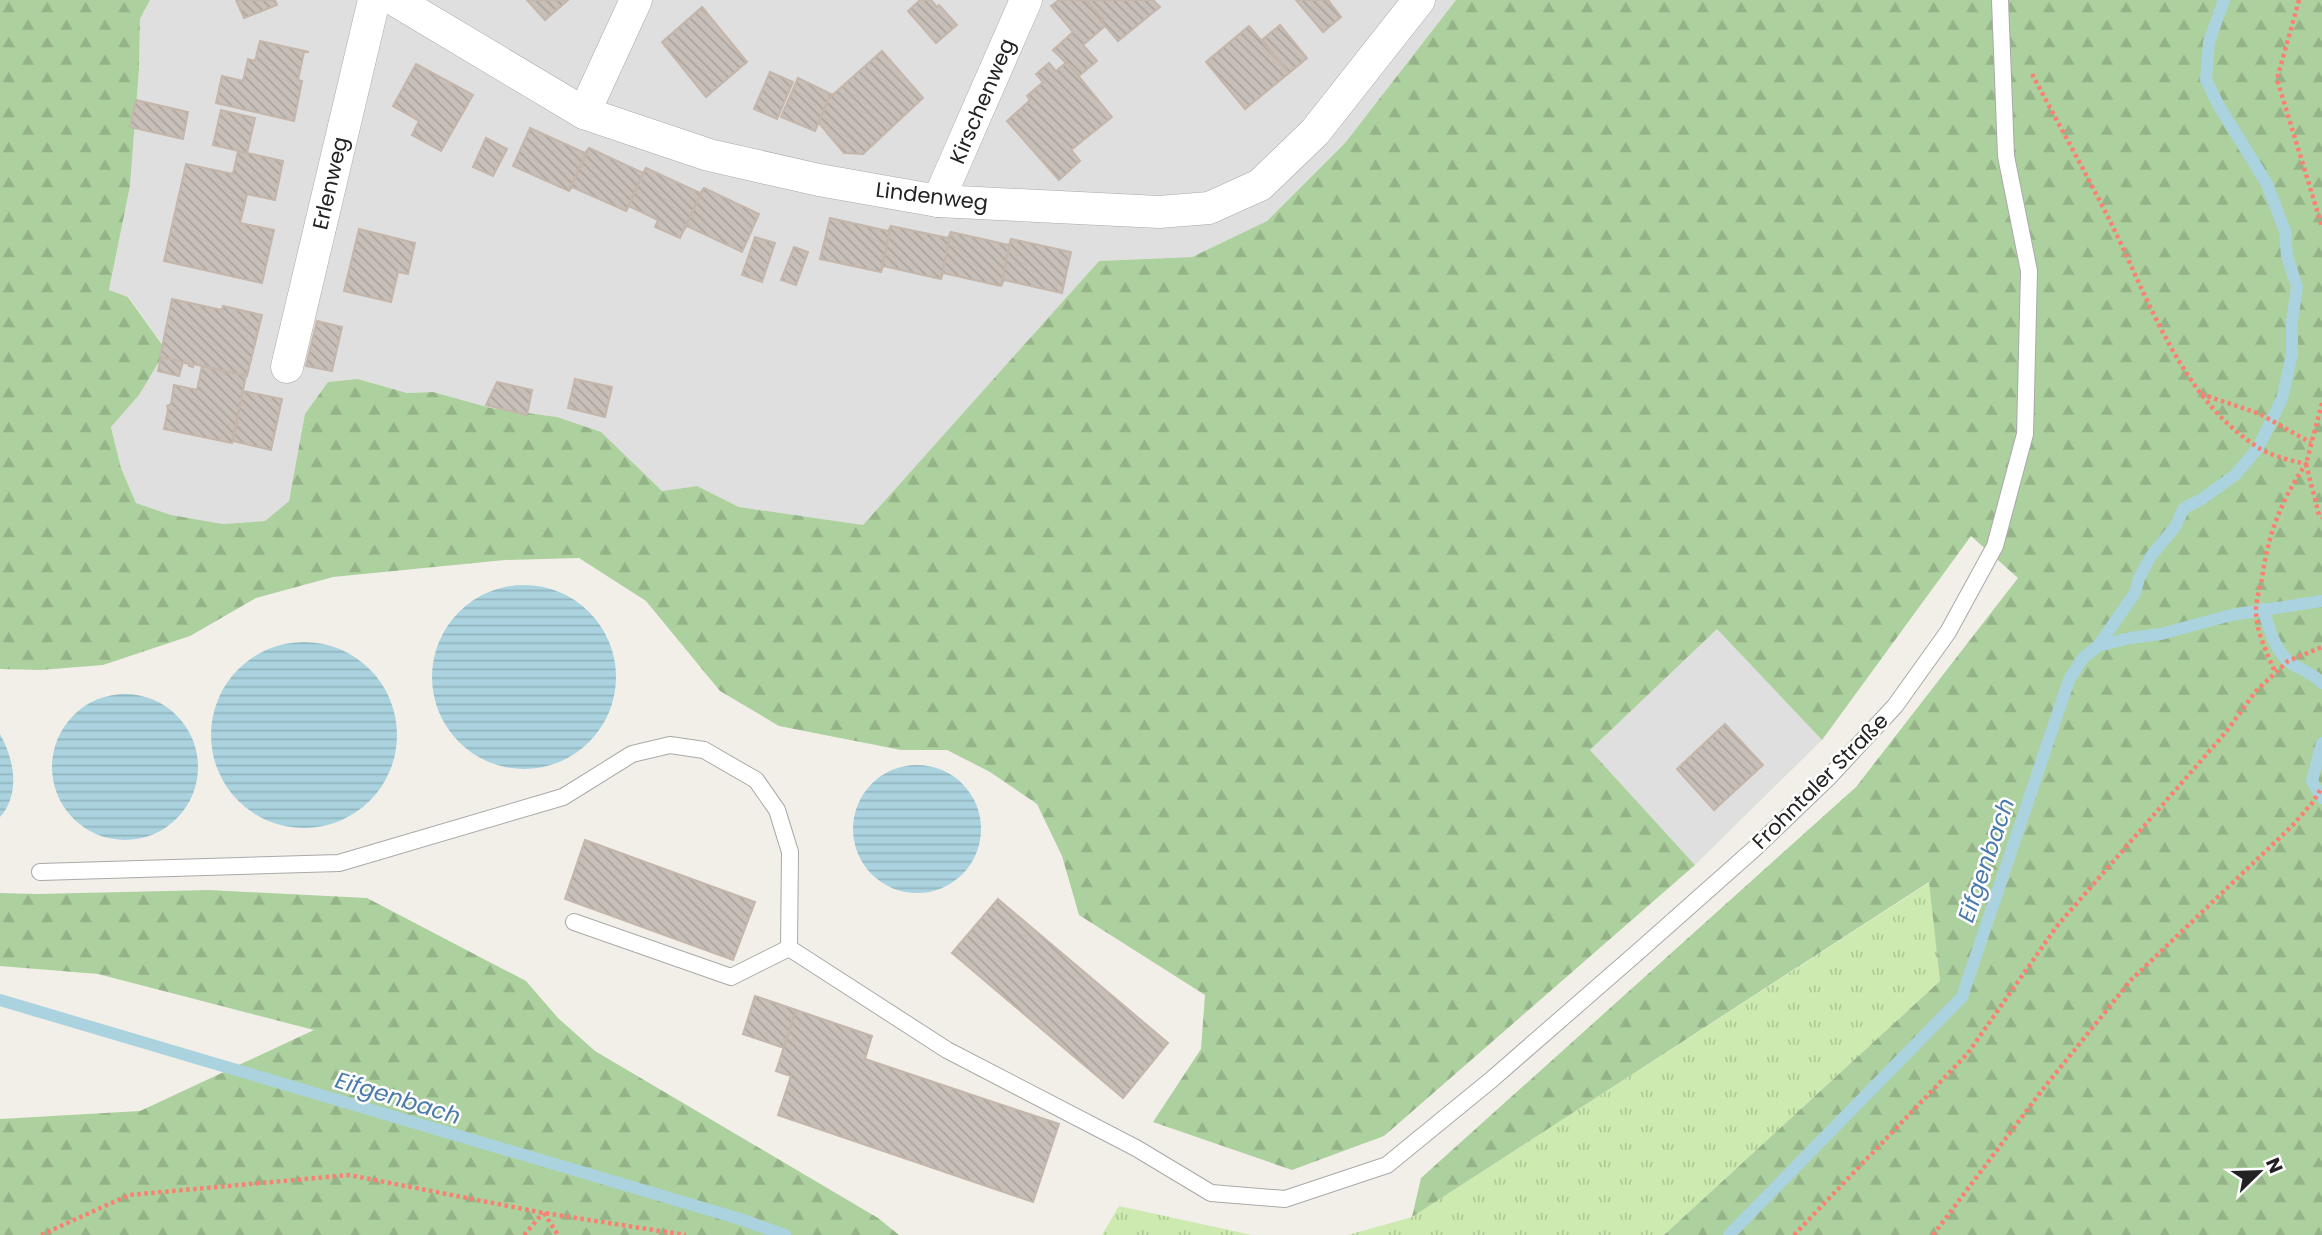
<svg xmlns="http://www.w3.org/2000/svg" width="2322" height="1235" font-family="Poppins,sans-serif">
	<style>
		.residential { fill: #e0dfdf }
		.grass { fill: url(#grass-tufts) }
		.forest { fill: url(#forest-firs) }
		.water { fill: url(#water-rules) }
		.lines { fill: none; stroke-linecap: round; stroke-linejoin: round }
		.stream { stroke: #aad3df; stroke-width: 12 }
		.building { fill: url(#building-back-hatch); stroke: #c4b6ab; stroke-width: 2 }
		.service-casing { stroke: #a9a9a9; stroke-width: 18 }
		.minor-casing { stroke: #a9a9a9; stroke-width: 33 }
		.path { stroke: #fa8072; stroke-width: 4.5; stroke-dasharray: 3.5 3.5; stroke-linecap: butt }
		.service { stroke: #fff; stroke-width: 16 }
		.minor { stroke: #fff; stroke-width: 32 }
		.labels { text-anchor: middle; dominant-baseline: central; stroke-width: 5; stroke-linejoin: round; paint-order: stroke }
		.street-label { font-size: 21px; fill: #222; stroke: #fff }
		.water-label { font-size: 23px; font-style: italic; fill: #4a7aab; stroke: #fff }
	</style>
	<defs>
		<pattern id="grass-tufts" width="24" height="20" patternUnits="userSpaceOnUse" patternTransform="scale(1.75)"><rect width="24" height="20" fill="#cdebb0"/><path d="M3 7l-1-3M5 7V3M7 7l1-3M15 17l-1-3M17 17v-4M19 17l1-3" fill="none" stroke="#b0c997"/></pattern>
		<pattern id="forest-firs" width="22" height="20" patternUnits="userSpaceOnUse" patternTransform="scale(1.75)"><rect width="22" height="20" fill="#add19e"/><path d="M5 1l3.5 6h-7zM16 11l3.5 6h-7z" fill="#95b388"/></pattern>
		<pattern id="water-rules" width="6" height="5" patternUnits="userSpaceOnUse" patternTransform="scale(1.75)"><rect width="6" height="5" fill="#aad3df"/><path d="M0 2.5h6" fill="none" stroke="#92b5bf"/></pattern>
		<pattern id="building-back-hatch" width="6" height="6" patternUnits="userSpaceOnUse" patternTransform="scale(1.75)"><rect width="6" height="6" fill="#c7bfb8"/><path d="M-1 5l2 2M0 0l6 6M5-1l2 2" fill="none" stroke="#aba49e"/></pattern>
	</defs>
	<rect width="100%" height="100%" fill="#f2efe9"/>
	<g class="residential">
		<path d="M 150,0 L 1456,0 L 1345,143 L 1267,221 L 1192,257 L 1099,261 L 863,525 L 739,507 L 697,486 L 662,491 L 640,471 L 557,417 L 491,408 L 433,392 L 407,393 L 358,379 L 297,464 L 289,501 L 265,521 L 223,524 L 171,515 L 136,503 L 121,468 L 111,426 L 139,395 L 166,349 L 129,297 L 109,291 L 130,186 L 139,69 L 140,19 Z"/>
		<path d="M 1717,628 L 1822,740 L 1695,865 L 1590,750 Z"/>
	</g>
	<g class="grass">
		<path d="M 1930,882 L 1940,981 L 1664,1235 L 1348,1235 L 1412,1217 Z"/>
		<path d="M 1119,1206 L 1252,1235 L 1102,1235 Z"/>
	</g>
	<g class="forest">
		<path d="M 0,0 L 150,0 L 140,19 L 139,69 L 130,186 L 109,290 L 128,297 L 166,350 L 139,395 L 111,427 L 121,468 L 136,503 L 171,515 L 223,524 L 265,521 L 289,501 L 305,414 L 328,382 L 358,379 L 407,393 L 433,392 L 491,408 L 557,417 L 601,432 L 662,491 L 697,486 L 739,507 L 863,525 L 1099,261 L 1192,257 L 1267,221 L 1345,143 L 1456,0 L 2322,0 L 2322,1235 L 1664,1235 L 1940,981 L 1929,882 L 1412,1217 L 1421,1178 L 1856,787 L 2018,578 L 1971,536 L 1822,740 L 1717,629 L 1590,750 L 1695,865 L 1384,1136 L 1292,1170 L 1153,1122 L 1201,1049 L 1205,995 L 1079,915 L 1062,856 L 1037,804 L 990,772 L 947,750 L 901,750 L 779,726 L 720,691 L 646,601 L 579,558 L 505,560 L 333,577 L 256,598 L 190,636 L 103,665 L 40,670 L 0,669 Z"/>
		<path d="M 209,890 L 367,898 L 526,981 L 558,1018 L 595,1051 L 878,1218 L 899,1235 L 0,1235 L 0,1119 L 140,1111 L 314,1030 L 98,974 L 0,966 L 0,893 L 38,894 Z"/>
	</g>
	<g class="water">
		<circle cx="524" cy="677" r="92"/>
		<circle cx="304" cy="735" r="93"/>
		<circle cx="125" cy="767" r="73"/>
		<path d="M 0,734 C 14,759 21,793 0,817 Z"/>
		<circle cx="917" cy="829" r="64"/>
	</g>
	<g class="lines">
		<g class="stream">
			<path d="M 2263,609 C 2269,627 2274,648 2288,661 C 2299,670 2311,671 2322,683"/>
			<path d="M 2098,646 L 2135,593 L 2139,578 L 2151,556 L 2175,527 L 2184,508 L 2202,499 L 2235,475 L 2258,448 L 2282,399 L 2292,354 L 2292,321 L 2297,287 L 2287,256 L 2285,231 L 2267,184 L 2219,106 L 2206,80 L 2209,42 L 2224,0"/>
			<path d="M 2322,743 L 2312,781 L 2322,798"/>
			<path d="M 0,1000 L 740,1219 L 785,1235"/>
			<path d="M 1729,1235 L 1962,997 L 2069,680 L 2083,658 L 2098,646 L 2130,638 L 2161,634 L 2231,615 L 2322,601"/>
		</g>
	</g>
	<g class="building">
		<path d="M 236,0 L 275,0 L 277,5 L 244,18 Z"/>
		<path d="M 527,0 L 568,0 L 545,20 Z"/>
		<path d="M 920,0 L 931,0 L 937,7 L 939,5 L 957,25 L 936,43 L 908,11 Z"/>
		<path d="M 1059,0 L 1086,0 L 1103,19 L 1101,21 L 1105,26 L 1083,45 L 1097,61 L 1079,76 L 1053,50 L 1073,32 L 1051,6 Z"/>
		<path d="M 1086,0 L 1153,0 L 1160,7 L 1118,41 L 1101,21 L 1103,19 Z"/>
		<path d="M 1296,0 L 1328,0 L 1341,17 L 1323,32 Z"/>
		<path d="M 702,7 L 747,62 L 706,97 L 662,42 Z"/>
		<path d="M 1280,25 L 1307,58 L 1289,73 L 1262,40 Z"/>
		<path d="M 1249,26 L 1289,73 L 1245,109 L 1206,62 Z"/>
		<path d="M 260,41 L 309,52 L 304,52 L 298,80 L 302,81 L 294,121 L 216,103 L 222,76 L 243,81 L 248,59 L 255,61 Z"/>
		<path d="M 882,51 L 923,98 L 863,154 L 844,153 L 818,122 L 829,98 Z"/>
		<path d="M 1067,62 L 1112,117 L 1071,150 L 1080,161 L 1059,180 L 1007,121 L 1030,100 L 1027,96 L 1043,82 L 1036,74 L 1049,63 L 1056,71 Z"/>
		<path d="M 416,64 L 473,95 L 441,151 L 412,135 L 419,121 L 393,106 Z"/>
		<path d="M 770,72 L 793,82 L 777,119 L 754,109 Z"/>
		<path d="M 798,78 L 833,95 L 829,98 L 815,131 L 781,117 Z"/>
		<path d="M 136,100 L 188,112 L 183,139 L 130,127 Z"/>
		<path d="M 221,110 L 255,118 L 247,153 L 213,145 Z"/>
		<path d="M 530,128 L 585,153 L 589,148 L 569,191 L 513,166 Z"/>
		<path d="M 486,138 L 507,149 L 493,176 L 473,167 Z"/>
		<path d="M 589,148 L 643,173 L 646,168 L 626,211 L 572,187 L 569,191 Z"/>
		<path d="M 238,151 L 283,161 L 275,200 L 247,194 L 240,223 L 274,230 L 262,283 L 164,261 L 186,164 L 233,174 Z"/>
		<path d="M 646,168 L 700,193 L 704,188 L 680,238 L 655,227 L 658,220 L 629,206 L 626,211 Z"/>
		<path d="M 704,188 L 759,214 L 742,252 L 687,226 L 683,231 Z"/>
		<path d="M 830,218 L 888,231 L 891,226 L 881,272 L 820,259 Z"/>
		<path d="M 891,226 L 948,238 L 951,232 L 941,279 L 883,266 L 881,272 Z"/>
		<path d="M 359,229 L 415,243 L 408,274 L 398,272 L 391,302 L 344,291 Z"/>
		<path d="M 951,232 L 1009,245 L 1011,239 L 1001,286 L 943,273 L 941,279 Z"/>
		<path d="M 755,237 L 775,243 L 762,282 L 742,275 Z"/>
		<path d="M 1011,239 L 1071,252 L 1062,293 L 1004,280 L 1001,286 Z"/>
		<path d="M 794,247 L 808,252 L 796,285 L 781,280 Z"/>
		<path d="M 172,299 L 222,310 L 223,306 L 262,315 L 247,376 L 193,364 L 193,367 L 189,366 L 189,364 L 160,357 Z"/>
		<path d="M 317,321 L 342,327 L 332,371 L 306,366 Z"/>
		<path d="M 161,357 L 183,362 L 179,376 L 158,371 Z"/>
		<path d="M 202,366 L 246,376 L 232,443 L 164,429 L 168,410 L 167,406 L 171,404 L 174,385 L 197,390 Z"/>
		<path d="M 575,379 L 612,387 L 605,417 L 568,408 Z"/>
		<path d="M 497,382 L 532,390 L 527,415 L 486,405 Z"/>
		<path d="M 243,391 L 282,399 L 271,450 L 233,441 Z"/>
		<path d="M 1725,724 L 1763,765 L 1714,810 L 1677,769 Z"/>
		<path d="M 585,840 L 755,902 L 733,960 L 565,899 Z"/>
		<path d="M 998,899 L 1168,1043 L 1123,1098 L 952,953 Z"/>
		<path d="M 755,996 L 796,1010 L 784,1048 L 743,1034 Z"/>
		<path d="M 796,1010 L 872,1036 L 865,1059 L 1059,1124 L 1033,1202 L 778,1115 L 791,1076 L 776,1071 Z"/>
	</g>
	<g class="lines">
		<g class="service-casing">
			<g id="service">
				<path d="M 40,872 L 339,863 L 563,797 L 632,754 L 670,745 L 704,750 L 756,780 L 777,810 L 790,852 L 789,948 L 947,1050 L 1136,1148 L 1211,1193 L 1285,1199 L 1387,1165 L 1491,1080 L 1639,951 L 1754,849 L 1828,778 L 1895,706 L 1948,632 L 1995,546 L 2025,434 L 2029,271 L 2006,156 L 2000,0"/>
				<path d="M 574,922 L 731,977 L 789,948"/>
			</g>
		</g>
		<g class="minor-casing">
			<g id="minor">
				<path d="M 395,0 L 584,113 L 709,155 L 819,180 L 938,201 L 1159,212 L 1209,208 L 1260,185 L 1315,132 L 1419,0"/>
				<path d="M 584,113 L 636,0"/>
				<path d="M 938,201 L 1026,0"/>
				<path d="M 287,367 L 374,0"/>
			</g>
		</g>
		<g class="path">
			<path d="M 2299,0 L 2277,79 L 2322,227"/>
			<path d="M 2032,74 C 2057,121 2083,168 2107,215 C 2147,294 2179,396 2256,446 C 2270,456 2289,460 2306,464 C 2281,500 2268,535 2262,578 C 2260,589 2256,600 2256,610 C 2256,632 2267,653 2275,672"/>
			<path d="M 2201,394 L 2260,414 L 2311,443"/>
			<path d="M 2322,403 L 2306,464 L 2319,515 L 2322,518"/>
			<path d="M 544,1213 L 558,1235"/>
			<path d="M 41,1235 L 129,1195 L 349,1175 L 544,1213 L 686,1235"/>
			<path d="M 524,1235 L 543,1213"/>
			<path d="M 1794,1235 L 1968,1053 L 2057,926 L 2226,732 L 2256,691 L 2288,661 L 2322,647"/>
			<path d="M 1933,1235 L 2043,1089 L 2131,980 L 2292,826 L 2313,802 L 2322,787"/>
		</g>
		<use href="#service" class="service"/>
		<use href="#minor" class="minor"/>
	</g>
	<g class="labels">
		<g class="street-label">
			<text transform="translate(982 101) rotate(-67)">Kirschenweg</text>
			<text transform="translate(330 183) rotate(-77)">Erlenweg</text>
			<text transform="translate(932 196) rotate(7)">Lindenweg</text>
			<text transform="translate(1820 781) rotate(-45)">Frohntaler Straße</text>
		</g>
		<g class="water-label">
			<text transform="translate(1986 860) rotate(-71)">Eifgenbach</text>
			<text transform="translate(398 1098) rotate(17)">Eifgenbach</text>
		</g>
	</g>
	<g transform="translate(2259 1172) rotate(67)" stroke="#ffffff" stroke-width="5" paint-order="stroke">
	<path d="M0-5L12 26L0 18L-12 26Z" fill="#222222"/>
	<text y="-10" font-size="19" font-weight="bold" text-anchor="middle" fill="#222222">N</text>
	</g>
</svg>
